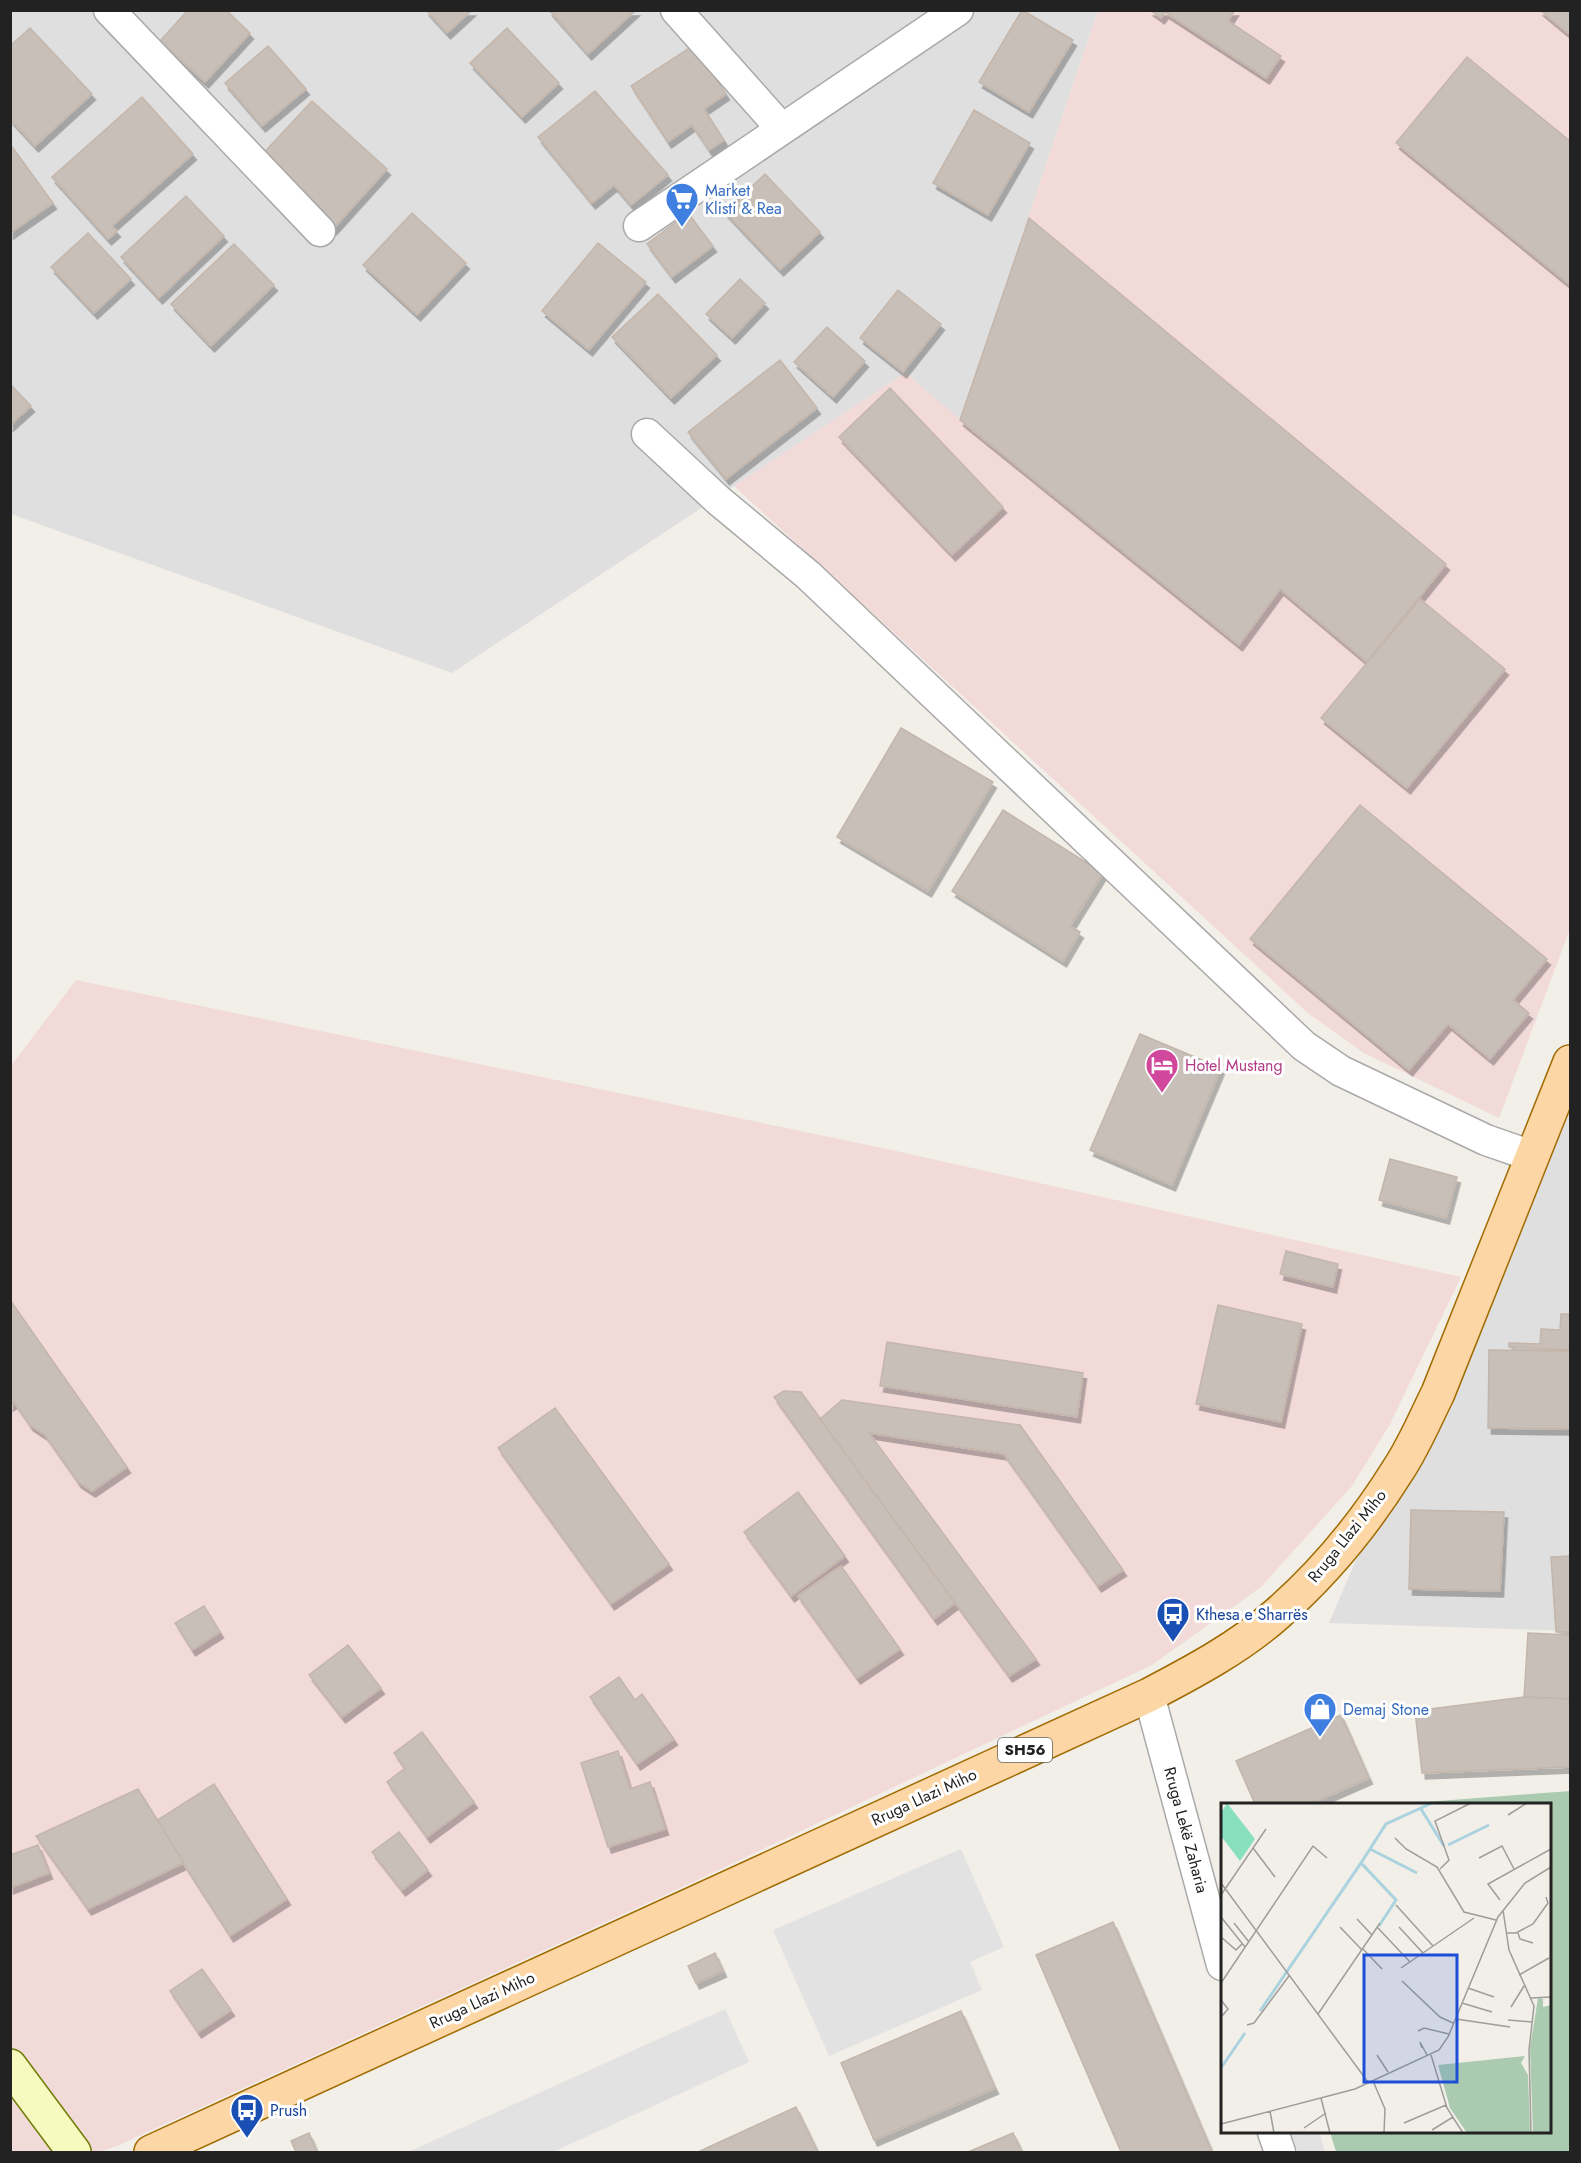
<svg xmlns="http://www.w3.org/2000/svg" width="1581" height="2163" font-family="Jost,sans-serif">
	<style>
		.residential { fill: #e0dfdf }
		.commercial { fill: #f2dad9 }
		.cemetery { fill: #aacbaf }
		.parking { fill: #e2e2e2 }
		.building { fill: #c7bfb8; stroke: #c4b6ab; stroke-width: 1.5; filter: url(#shadow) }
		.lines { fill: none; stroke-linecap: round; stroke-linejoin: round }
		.street-casing { stroke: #a9a9a9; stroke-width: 33 }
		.secondary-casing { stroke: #707d05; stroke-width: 36 }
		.primary-casing { stroke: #a06b00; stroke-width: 36 }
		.street { stroke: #fff; stroke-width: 30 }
		.secondary { stroke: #f7fabf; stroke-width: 33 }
		.primary { stroke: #fcd6a4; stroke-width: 33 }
		.labels { text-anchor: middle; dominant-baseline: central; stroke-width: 6; stroke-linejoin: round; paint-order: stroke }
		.shield { fill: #fff; stroke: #646464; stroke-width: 1.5 }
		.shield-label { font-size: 15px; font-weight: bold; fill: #222 }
		.shop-label { font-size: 16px; fill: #366cbe; stroke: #fff; text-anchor: start }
		.hotel-label { font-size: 16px; fill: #b23c85; stroke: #fff; text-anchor: start }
		.street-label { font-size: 16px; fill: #222; stroke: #fff }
		.transit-label { font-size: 16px; fill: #164399; stroke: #fff; text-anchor: start }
		.inset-river { fill: none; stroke: #aad3df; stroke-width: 3 }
		.inset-road { fill: none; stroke: #9f9d99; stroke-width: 1.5 }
		.view { fill: #1d4ed8; fill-opacity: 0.15; stroke: #1d4ed8; stroke-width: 3 }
		.inset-edge { fill: none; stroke: #222; stroke-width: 3 }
	</style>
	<defs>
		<filter id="shadow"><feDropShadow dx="3.5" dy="6" stdDeviation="0" flood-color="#0004"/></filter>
	</defs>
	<rect width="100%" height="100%" fill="#f2efe9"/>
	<g class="residential">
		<path d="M 10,11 L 1098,11 L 960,420 L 905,373 L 452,673 L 11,514 Z"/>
		<path d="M 1570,1061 L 1570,1631 L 1329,1623 Z"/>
	</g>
	<g class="commercial">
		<path d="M 1098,11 L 1570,11 L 1570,929 L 1499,1118 L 1364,1053 L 1309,1014 L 734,486 L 905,373 L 960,419 Z"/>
		<path d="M 76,980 L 887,1149 L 1461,1277 L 1390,1424 L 1352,1486 L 1261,1587 L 1152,1665 L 691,1883 L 117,2146 L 99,2152 L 11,2152 L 10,1067 Z"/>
	</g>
	<path class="cemetery" d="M 1570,1791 L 1570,2152 L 1336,2152 L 1330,2132 L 1550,2132 L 1550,1804 L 1400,1804 Z"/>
	<g class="parking">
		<path d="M 961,1849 L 1004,1947 L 970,1962 L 982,1990 L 829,2056 L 773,1930 Z"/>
		<path d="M 725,2009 L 749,2062 L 553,2152 L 408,2152 Z"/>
		<path d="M 1291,2132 L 1319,2132 L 1325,2152 L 1298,2152 Z"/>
	</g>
	<g class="building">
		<path d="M 188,10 L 226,10 L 250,33 L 205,82 L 160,41 Z"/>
		<path d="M 426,10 L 472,10 L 447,33 Z"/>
		<path d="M 549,10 L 636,10 L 588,54 Z"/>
		<path d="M 1022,10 L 1073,40 L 1029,112 L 979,82 Z"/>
		<path d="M 1150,10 L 1235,10 L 1228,21 L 1281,56 L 1266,78 L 1165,12 L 1161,18 Z"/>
		<path d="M 1540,10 L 1570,10 L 1570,35 Z"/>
		<path d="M 30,28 L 92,94 L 35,146 L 10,119 L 10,46 Z"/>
		<path d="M 507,28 L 559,83 L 522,117 L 470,63 Z"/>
		<path d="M 694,45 L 726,94 L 704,109 L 724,140 L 709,150 L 692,125 L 668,142 L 631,86 Z"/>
		<path d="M 268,46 L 306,89 L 262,126 L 225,83 Z"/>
		<path d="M 1467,57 L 1570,141 L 1570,285 L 1396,143 Z"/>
		<path d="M 595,91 L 668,175 L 631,205 L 614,185 L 592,203 L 538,137 Z"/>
		<path d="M 142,97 L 193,154 L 112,226 L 117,231 L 108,239 L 52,177 Z"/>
		<path d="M 312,101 L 387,169 L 333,229 L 257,160 Z"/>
		<path d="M 974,110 L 1030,143 L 988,215 L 933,183 Z"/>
		<path d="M 10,144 L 53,203 L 10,233 Z"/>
		<path d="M 765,174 L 820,232 L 780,270 L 725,212 Z"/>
		<path d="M 186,196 L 224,236 L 159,298 L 121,257 Z"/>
		<path d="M 412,213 L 466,263 L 417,315 L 363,265 Z"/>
		<path d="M 688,213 L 713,246 L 672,277 L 647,244 Z"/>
		<path d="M 1029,218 L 1446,564 L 1367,662 L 1280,589 L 1239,645 L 960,420 Z"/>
		<path d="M 88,233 L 131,279 L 94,313 L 51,267 Z"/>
		<path d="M 598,243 L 646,282 L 589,350 L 542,311 Z"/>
		<path d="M 234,244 L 274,285 L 211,346 L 171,304 Z"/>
		<path d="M 740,279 L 765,303 L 732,338 L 706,314 Z"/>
		<path d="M 898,290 L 941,324 L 903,372 L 860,338 Z"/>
		<path d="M 658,294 L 717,355 L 671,398 L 612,337 Z"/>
		<path d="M 827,327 L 865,361 L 833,397 L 794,362 Z"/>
		<path d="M 780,360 L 817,408 L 726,479 L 688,432 Z"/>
		<path d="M 10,384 L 31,406 L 10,425 Z"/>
		<path d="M 890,388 L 1003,507 L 952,555 L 839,437 Z"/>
		<path d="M 1420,599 L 1505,669 L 1407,788 L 1321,718 Z"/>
		<path d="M 901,728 L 993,782 L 928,891 L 837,837 Z"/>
		<path d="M 1360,805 L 1547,959 L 1513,1000 L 1529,1013 L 1490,1059 L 1448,1024 L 1409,1070 L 1250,939 Z"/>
		<path d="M 1003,810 L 1103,873 L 1070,926 L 1080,932 L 1063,961 L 952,891 Z"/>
		<path d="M 1140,1034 L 1221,1068 L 1172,1185 L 1090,1150 Z"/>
		<path d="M 1390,1159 L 1457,1177 L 1446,1218 L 1379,1200 Z"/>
		<path d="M 1286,1251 L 1338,1264 L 1333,1287 L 1280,1274 Z"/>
		<path d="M 10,1300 L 127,1467 L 92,1491 L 78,1482 L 45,1435 L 30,1425 L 14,1402 L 10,1405 Z"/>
		<path d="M 1218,1305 L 1302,1324 L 1281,1422 L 1196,1404 Z"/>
		<path d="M 1561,1314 L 1570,1314 L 1570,1350 L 1509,1347 L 1509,1343 L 1540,1344 L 1541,1329 L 1560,1330 Z"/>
		<path d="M 887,1342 L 1083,1373 L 1077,1417 L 880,1386 Z"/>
		<path d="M 1489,1350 L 1570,1351 L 1570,1429 L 1488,1428 Z"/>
		<path d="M 784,1391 L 801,1392 L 955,1603 L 934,1619 L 774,1397 Z"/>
		<path d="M 842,1400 L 1020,1425 L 1123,1570 L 1098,1586 L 1004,1454 L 869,1433 L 1036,1659 L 1009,1676 L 820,1419 Z"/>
		<path d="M 555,1408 L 669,1564 L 611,1604 L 498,1448 Z"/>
		<path d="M 798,1492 L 845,1556 L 791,1596 L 744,1532 Z"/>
		<path d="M 1411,1510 L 1504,1512 L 1500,1591 L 1409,1589 Z"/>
		<path d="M 1570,1556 L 1570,1632 L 1556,1632 L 1551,1557 Z"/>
		<path d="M 841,1566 L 900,1649 L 857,1678 L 798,1596 Z"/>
		<path d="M 204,1606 L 220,1632 L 192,1650 L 175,1623 Z"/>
		<path d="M 1528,1633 L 1570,1635 L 1570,1699 L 1524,1697 Z"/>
		<path d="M 348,1645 L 381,1688 L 342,1717 L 309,1675 Z"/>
		<path d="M 619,1677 L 635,1700 L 642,1694 L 674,1739 L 637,1764 L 590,1697 Z"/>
		<path d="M 1524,1697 L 1570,1699 L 1570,1767 L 1422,1773 L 1415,1711 Z"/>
		<path d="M 1341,1715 L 1369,1778 L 1310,1804 L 1255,1804 L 1236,1761 Z"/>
		<path d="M 422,1732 L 474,1802 L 427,1837 L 387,1782 L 405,1768 L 394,1753 Z"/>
		<path d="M 618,1751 L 630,1789 L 650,1782 L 665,1829 L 608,1847 L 581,1763 Z"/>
		<path d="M 214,1784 L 287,1899 L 230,1936 L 156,1821 Z"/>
		<path d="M 138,1789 L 184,1863 L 88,1909 L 36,1836 Z"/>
		<path d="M 399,1832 L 428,1870 L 402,1890 L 372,1852 Z"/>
		<path d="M 38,1845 L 49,1873 L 10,1888 L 10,1855 Z"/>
		<path d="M 1113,1922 L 1212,2152 L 1121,2152 L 1036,1955 Z"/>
		<path d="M 715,1953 L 723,1971 L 696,1983 L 688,1966 Z"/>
		<path d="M 202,1969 L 231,2010 L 198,2032 L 170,1991 Z"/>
		<path d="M 961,2011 L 995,2088 L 874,2140 L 841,2063 Z"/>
		<path d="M 796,2107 L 818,2152 L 698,2152 Z"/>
		<path d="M 309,2133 L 317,2152 L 296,2152 L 291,2141 Z"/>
		<path d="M 1013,2133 L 1022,2152 L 968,2152 Z"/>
	</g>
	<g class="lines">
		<g class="street-casing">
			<g id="street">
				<path d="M 109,10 L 320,231"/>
				<path d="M 676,10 L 781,128"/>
				<path d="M 639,226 L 958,10"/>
				<path d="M 647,434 L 718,500 L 808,575 L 1304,1046 L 1341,1071 L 1486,1140 L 1532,1156"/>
				<path d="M 1149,1695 L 1222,1965"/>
				<path d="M 1273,2132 L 1280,2152"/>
			</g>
		</g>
		<g class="secondary-casing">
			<path id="secondary" d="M 10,2066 L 74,2152"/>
		</g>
		<g class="primary-casing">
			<path id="primary" d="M 151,2152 L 1149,1695 C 1193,1672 1240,1647 1277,1614 C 1324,1573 1365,1523 1398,1470 C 1414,1446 1425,1419 1438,1393 L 1570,1062"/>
		</g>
		<use href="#street" class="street"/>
		<use href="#secondary" class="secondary"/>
		<use href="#primary" class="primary"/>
	</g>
	<defs>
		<g id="supermarket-pin" transform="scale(1.725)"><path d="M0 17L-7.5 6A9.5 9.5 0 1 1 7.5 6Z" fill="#3f7fe0" stroke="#fff"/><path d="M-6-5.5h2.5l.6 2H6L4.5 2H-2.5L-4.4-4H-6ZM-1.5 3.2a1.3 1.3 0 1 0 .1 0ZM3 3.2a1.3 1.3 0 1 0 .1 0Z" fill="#fff"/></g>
		<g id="hotel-pin" transform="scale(1.725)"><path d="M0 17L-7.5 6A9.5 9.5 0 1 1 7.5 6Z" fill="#d1479c" stroke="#fff"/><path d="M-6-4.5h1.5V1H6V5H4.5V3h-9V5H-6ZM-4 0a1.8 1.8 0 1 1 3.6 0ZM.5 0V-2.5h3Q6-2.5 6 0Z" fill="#fff"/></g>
		<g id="bus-pin" transform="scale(1.725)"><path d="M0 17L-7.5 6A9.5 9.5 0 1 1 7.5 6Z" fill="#1a4fb4" stroke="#fff"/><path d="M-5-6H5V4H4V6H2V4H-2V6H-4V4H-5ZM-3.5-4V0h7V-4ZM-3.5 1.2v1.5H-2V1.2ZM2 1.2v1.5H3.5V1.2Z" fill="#fff"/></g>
		<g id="shop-pin" transform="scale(1.725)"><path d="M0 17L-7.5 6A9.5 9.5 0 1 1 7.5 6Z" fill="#3f7fe0" stroke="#fff"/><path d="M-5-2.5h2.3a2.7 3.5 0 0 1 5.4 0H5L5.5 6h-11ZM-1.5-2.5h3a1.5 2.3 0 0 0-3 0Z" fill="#fff"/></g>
	</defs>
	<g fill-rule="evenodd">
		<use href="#supermarket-pin" x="682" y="199"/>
		<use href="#hotel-pin" x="1162" y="1065"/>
		<use href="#bus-pin" x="1173" y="1614"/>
		<use href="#shop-pin" x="1320" y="1709"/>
		<use href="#bus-pin" x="247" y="2110"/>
	</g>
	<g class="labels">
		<rect class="shield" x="998" y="1738" width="54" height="24" rx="4.5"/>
		<g class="shield-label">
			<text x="1025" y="1750">SH56</text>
		</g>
		<g class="shop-label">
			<text x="705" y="190">Market<tspan x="705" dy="18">Klisti &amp; Rea</tspan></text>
			<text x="1343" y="1709">Demaj Stone</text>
		</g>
		<g class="hotel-label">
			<text x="1185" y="1065">Hotel Mustang</text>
		</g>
		<g class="street-label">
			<text transform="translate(1347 1536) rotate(-51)">Rruga Llazi Miho</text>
			<text transform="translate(924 1797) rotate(-25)">Rruga Llazi Miho</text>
			<text transform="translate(1186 1830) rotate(75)">Rruga Lekë Zaharia</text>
			<text transform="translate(482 2000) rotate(-25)">Rruga Llazi Miho</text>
		</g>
		<g class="transit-label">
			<text x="1196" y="1614">Kthesa e Sharrës</text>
			<text x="270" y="2110">Prush</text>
		</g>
	</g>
	<g transform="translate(1221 1803)">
		<rect width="330" height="330" fill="#f2efe9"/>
		<path d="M 317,195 L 322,196 L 322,204 L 330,202 L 330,330 L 312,330 L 309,245 ZM 304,253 L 300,260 L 307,272 L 309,330 L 246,330 L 229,305 L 217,262 Z" fill="#aacbaf"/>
		<path d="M 6,0 L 34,36 L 19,58 L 0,33 L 0,10 Z" fill="#88e0be"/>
		<path class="inset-river" d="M 200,6 L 223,43M 227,42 L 268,22M 149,46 L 196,70M 140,60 L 165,21 L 211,0M 39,208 L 140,60 L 175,97 L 158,123M 0,265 L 24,230"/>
		<path class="inset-road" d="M 287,12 L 306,0M 174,35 L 185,46 L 216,64 L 243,109 L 275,117M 32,45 L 54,74M 258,55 L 281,43 L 293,66M 219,66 L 228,57 L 214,18 L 250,0M 0,80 L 147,279M 0,92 L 45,26M 279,97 L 267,81 L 330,46M 175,102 L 212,143M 282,107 L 288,147 L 313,203 L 308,247 L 310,330M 0,114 L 24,144M 136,116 L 151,132M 13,120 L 28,139M 119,124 L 141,147M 156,124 L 189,159M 178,124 L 202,150M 286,130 L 295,130 L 312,121 L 327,100 L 325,94M 297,130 L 299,136 L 312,140M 0,134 L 15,147 L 21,141M 142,146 L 161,166M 180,165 L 253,115M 298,172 L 328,155M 181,178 L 219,214 L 232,220M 0,180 L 92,43 L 106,55M 247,185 L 273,194M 310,195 L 330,194M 0,197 L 7,206 L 1,213M 241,200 L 271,209M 290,204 L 303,183M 97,211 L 159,120M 235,216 L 289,224M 287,217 L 311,219M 26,222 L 33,220 L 68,173M 197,228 L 203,225 L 228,231M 201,245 L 199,239 L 206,252M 156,252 L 167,269M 210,252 L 226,305 L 242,330M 152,278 L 164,306 L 163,330M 100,295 L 109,330M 49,308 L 53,330M 183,320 L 225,302M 0,321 L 134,286 L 218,247 L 227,234 L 277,114 L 304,80 L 330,64M 83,325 L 105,310M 211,327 L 232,314"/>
		<path class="view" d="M 143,152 L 236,152 L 236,279 L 143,279 Z"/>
		<rect width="330" height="330" class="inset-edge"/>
	</g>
	<rect width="1581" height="2163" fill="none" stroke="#222222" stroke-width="24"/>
</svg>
